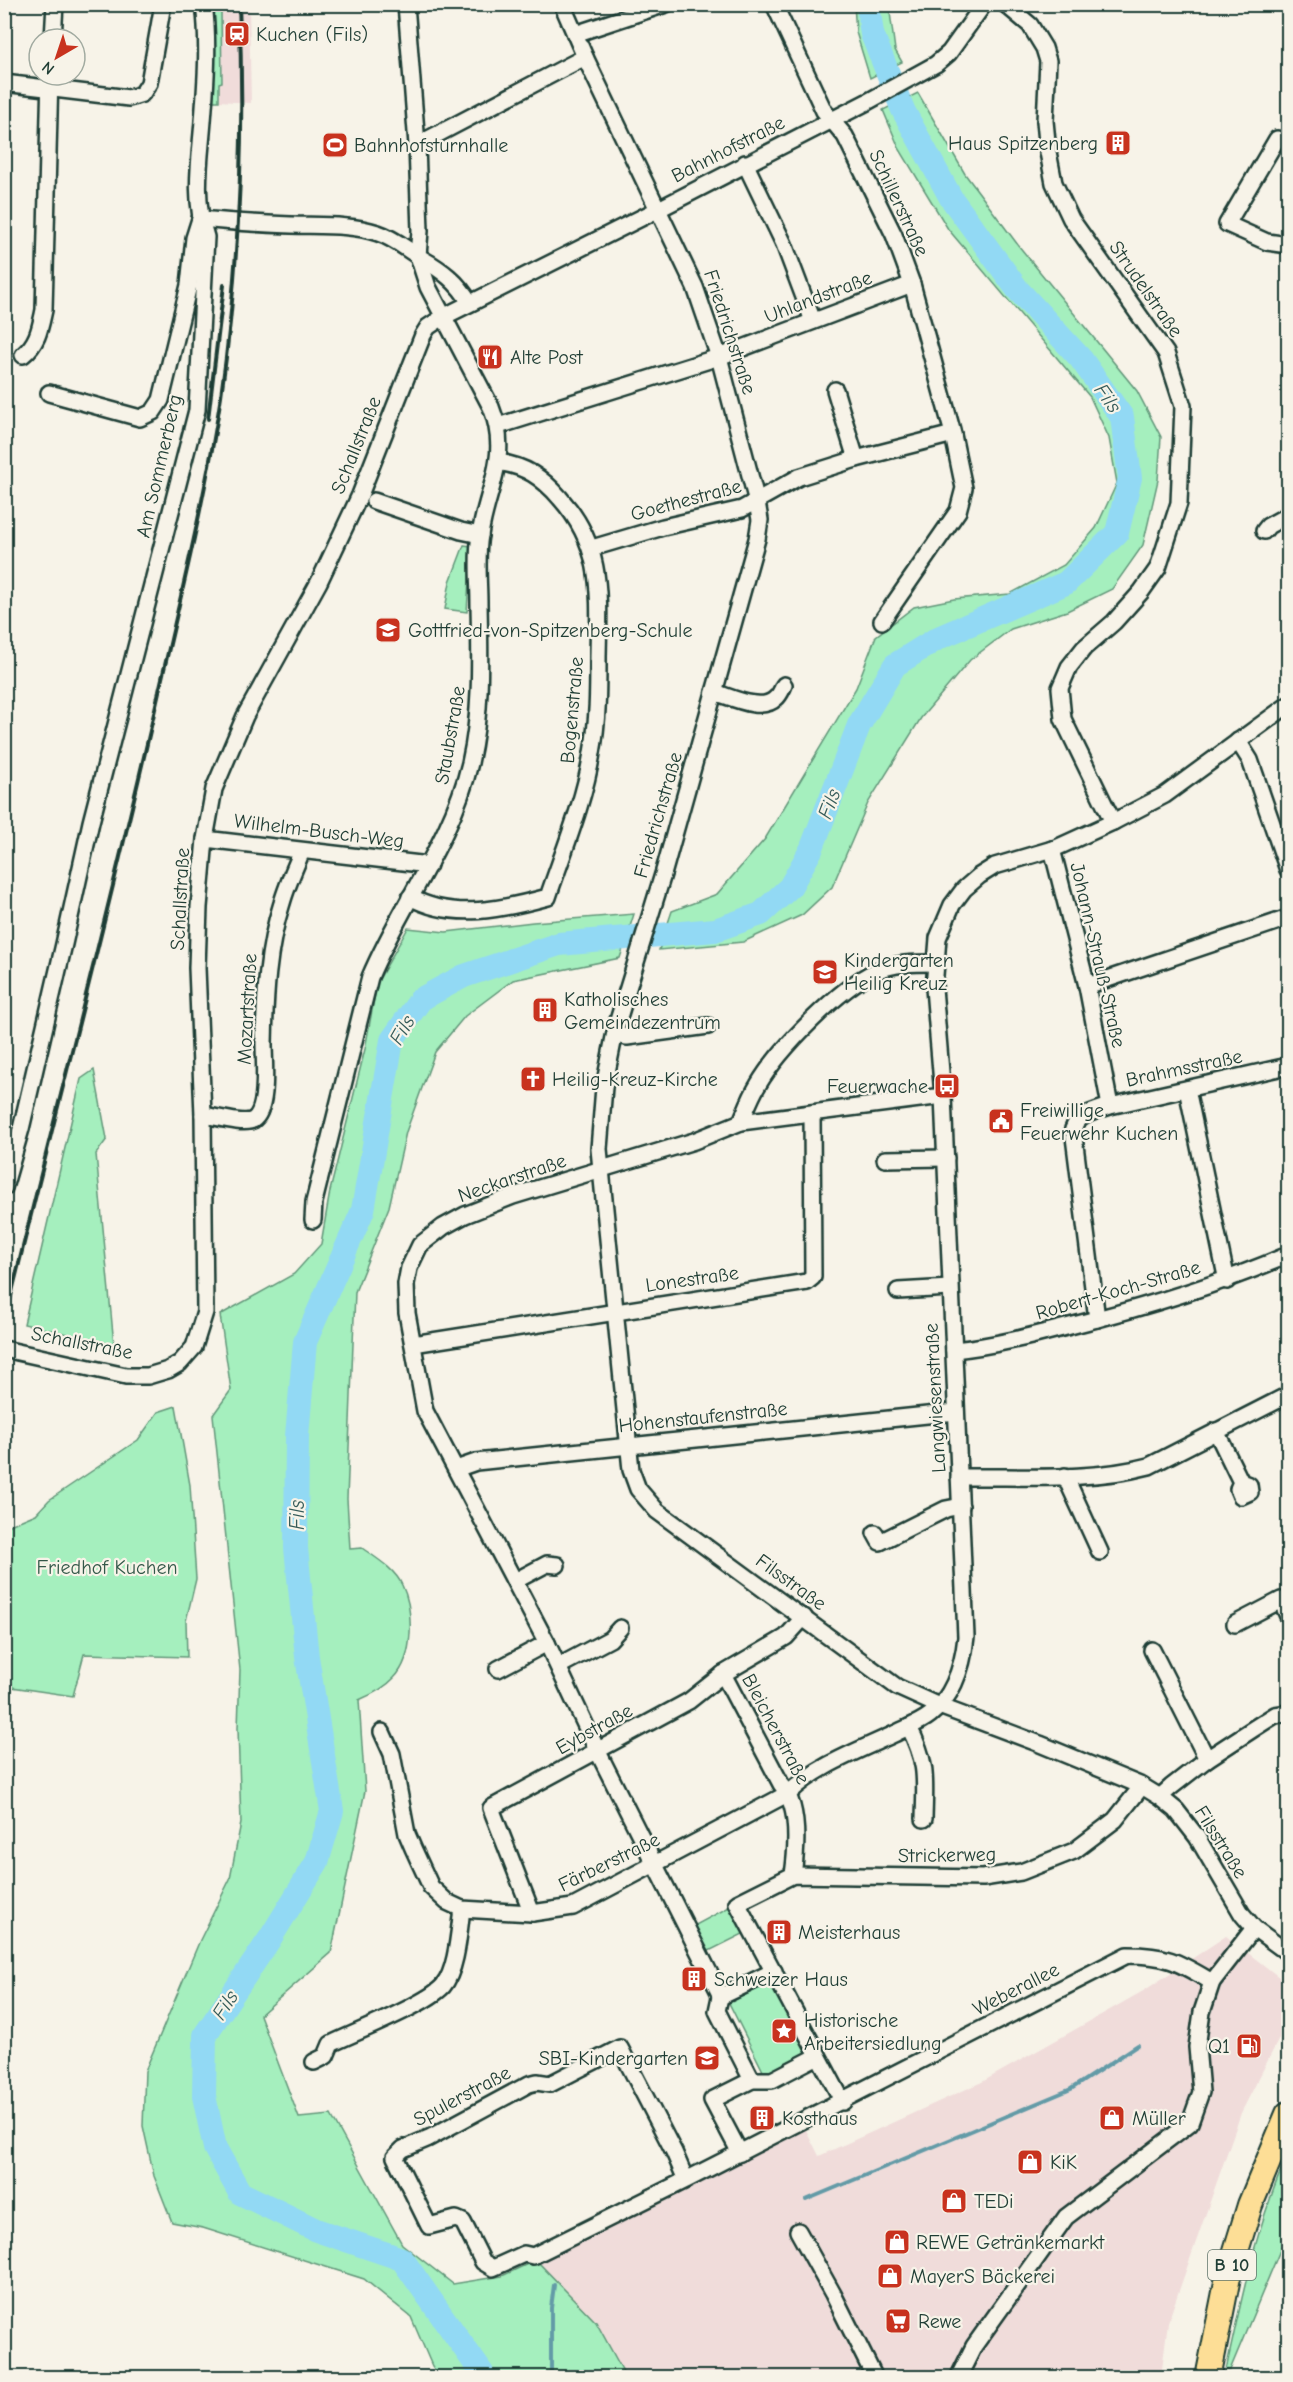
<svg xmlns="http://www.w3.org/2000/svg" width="1293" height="2382" font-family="'Comic Neue',sans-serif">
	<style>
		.built { fill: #f0dcda }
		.green { fill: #a5efbe; stroke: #629679; stroke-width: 1.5 }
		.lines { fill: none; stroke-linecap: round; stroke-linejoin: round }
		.stream { stroke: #649ba7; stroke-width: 4 }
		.river { stroke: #92d9f4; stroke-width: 24 }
		.minor-casing { stroke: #1f3d34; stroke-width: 20 }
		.primary-casing { stroke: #1f3d34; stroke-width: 28 }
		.minor { stroke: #f7f3e8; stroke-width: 15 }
		.primary { stroke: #fdde96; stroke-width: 24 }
		.rail { stroke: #1f3d34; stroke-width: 4 }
		.labels { text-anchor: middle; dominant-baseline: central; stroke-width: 4.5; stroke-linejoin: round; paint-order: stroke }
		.shield { fill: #f7f3e8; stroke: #60746a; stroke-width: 1.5 }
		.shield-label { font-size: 18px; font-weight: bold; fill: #1f3d34 }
		.poi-label { font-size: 20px; fill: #1f3d34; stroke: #f7f3e8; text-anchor: start }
		.street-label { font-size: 20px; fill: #1f3d34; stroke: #f7f3e8 }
		.park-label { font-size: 20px; fill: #335849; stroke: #f7f3e8 }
		.water-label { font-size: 21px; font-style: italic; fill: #365c5a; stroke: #f7f3e8 }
	</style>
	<rect width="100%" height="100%" fill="#f7f3e8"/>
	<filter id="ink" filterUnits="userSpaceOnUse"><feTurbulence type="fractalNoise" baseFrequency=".0167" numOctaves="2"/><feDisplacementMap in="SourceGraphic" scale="12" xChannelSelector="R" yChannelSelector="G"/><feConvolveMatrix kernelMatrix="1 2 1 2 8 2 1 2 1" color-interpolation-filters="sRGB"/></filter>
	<g filter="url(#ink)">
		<g class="built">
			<path d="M 220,5 L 249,5 L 251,103 L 219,101 L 219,83 L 222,82 Z"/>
			<path d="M 1226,1936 L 1288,1984 L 1288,2021 L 1241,2113 L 1168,2322 L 1161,2377 L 626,2377 L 596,2322 L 536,2260 L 736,2164 L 804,2126 L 819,2156 L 982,2082 L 1145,1990 Z"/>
		</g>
		<g class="green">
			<path d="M 212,5 L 220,5 L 221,13 L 222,82 L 219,83 L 219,101 L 213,101 L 214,17 Z"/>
			<path d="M 854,5 L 889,5 L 895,50 L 902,62 L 870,78 L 856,32 Z"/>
			<path d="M 918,93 L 965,174 L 1018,245 L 1137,391 L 1161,437 L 1158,480 L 1143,545 L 1112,589 L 1067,611 L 1011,629 L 970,660 L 921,718 L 868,803 L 832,887 L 802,915 L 743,942 L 659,950 L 672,911 L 717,894 L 765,839 L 856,688 L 876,636 L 914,607 L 954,599 L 1010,594 L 1064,565 L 1096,528 L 1117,483 L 1109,438 L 1090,397 L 948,229 L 899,148 L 883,110 Z"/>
			<path d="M 464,545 L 471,546 L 467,612 L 445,609 L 450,582 Z"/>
			<path d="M 634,914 L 620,958 L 513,980 L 465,1016 L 435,1052 L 406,1132 L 389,1207 L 355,1292 L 347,1499 L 350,1549 L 362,1548 C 376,1558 395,1569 402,1585 C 414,1610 414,1658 394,1678 C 385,1688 371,1695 359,1700 L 365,1791 L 331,1953 L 260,2015 L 299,2118 L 331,2115 L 402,2244 L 453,2284 L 502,2276 L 536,2260 L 596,2322 L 626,2377 L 440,2377 L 432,2366 L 411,2317 L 364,2279 L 203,2228 L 172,2222 L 154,2176 L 143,2126 L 145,2071 L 200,1940 L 230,1879 L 241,1823 L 238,1728 L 240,1670 L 213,1415 L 231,1390 L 220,1315 L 294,1274 L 321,1244 L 330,1191 L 365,1049 L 377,983 L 408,928 L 446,932 L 533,922 Z"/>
			<path d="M 94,1070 L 107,1139 L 96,1154 L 114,1345 L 24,1324 L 81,1079 Z"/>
			<path d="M 176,1406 L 190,1485 L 196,1579 L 186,1621 L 187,1657 L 84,1654 L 73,1696 L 5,1686 L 5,1527 L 36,1514 L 49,1500 L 138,1440 L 158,1412 Z"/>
			<path d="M 731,1906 L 745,1933 L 703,1954 L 690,1928 Z"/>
			<path d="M 772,1982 L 808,2053 L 765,2075 L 729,2003 Z"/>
			<path d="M 1288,2154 L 1288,2231 L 1230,2370 L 1226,2370 C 1242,2296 1257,2223 1288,2154 Z"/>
		</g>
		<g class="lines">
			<g class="stream">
				<path d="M 1283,1918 L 1288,1919"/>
				<path d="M 806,2200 L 1071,2089 L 1138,2045"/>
				<path d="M 551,2378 L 551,2308 L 554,2285"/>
			</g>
			<path class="river" d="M 483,2378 L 482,2373 L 402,2259 L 316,2230 L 240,2193 L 215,2148 L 204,2096 L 205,2035 L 269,1940 L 317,1862 L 332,1811 L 307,1657 L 296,1548 L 297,1436 L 305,1342 L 363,1210 L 392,1040 L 421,999 L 464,976 L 559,944 L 715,930 L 761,914 L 790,887 L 811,850 L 859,725 L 895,665 L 938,638 L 1066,583 L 1117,533 L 1130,478 L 1122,417 L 1081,359 L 1018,290 L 951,198 L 903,110 L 872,34 L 868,4"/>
			<g class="minor-casing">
				<g id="minor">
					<path d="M 562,4 L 585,57 L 695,287 L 719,357 L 757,502 L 760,520 L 757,539 L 664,871 L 616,1027 L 604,1087 L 599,1149 L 631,1470 L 638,1489 L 657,1511 L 897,1687 L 939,1706 L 1040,1744 L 1142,1786 L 1160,1797 L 1176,1810 L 1197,1837 L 1242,1914 L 1254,1928 L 1288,1953"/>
					<path d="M 774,4 L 824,111 L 845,136 L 894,235 L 912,284 L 952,430 L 964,488 L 958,511 L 882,621"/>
					<path d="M 1005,4 L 1030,25 L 1044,48 L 1048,61 L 1045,121 L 1048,152 L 1054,183 L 1071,219 L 1166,353 L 1183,406 L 1179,503 L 1158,568 L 1141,592 L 1114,622 L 1084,648 L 1069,667 L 1060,688 L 1063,719 L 1113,822"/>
					<path d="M 575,34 L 666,4"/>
					<path d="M 53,39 L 55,4"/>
					<path d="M 4,83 L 129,98 L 142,94 L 149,83 L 163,4"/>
					<path d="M 1277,139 L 1227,224 L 1267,242 L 1288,245"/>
					<path d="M 417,145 L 585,57"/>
					<path d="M 745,163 L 784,244 L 813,321"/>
					<path d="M 200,219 C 230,222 261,224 291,225 C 319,226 351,224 378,233 C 394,238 406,249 421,258 C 442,270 458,282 470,303"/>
					<path d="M 23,355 C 38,343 40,328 44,310 L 50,75"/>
					<path d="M 835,390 L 856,459"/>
					<path d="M 49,393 L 140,418 L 153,412 L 161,400 L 189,285 L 194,238 L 200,219"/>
					<path d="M 498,426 L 719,357 L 912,284"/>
					<path d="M 374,501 L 461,531 L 480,535"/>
					<path d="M 1264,531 L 1268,526 L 1288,515"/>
					<path d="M 592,548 L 663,527 L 742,509 L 799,477 L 856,459 L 953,434"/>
					<path d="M 714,692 C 731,697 762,713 776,698 C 780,695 782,689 784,685"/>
					<path d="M 1238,741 L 1250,760 L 1288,870"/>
					<path d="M 205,839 L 429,865"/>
					<path d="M 1052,849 L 1087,986 L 1110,1106"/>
					<path d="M 410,897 C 453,921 504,909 548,897 C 564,850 584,802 592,753 C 598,721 598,689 598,657 C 599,595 604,547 560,498 C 542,477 525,466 498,462"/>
					<path d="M 1087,986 L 1288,918"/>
					<path d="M 615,1035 L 627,1037 L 708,1026"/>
					<path d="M 1187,1089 L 1227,1281"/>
					<path d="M 203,1115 C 213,1116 244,1125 253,1120 C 269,1110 264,1062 264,1044 C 265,997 267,949 282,903 C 287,885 295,868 302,851"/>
					<path d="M 741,1122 C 746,1110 751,1096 758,1085 C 779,1049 839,988 876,971 C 893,963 916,963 935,963"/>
					<path d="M 885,1159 L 946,1158"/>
					<path d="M 4,1188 L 21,1129 L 64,944 L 91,822 L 197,410 L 206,237 C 193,198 200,160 203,121 C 206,83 209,42 204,4"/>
					<path d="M 313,1220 L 314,1202 L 370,977 C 400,905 452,840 470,763 C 482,710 480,657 479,604 C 479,581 476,558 480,535 C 487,487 511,457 491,407 L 428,287 L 418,256 L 420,231 L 417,145 L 406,4"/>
					<path d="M 898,1291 L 950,1288"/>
					<path d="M 1097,1319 L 1073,1129 C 1078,1114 1096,1111 1110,1106 L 1288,1066"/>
					<path d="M 413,1344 L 807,1282 L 813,1277 L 812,1113"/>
					<path d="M 4,1349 L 126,1376 L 148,1376 L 168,1370 L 180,1363 L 194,1347 L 205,1312 L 203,1115 L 197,968 L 199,907 L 205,839 L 214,789 L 245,716 L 319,582 L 360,495 L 423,335 L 428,327 L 443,317 L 659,209 L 867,102 L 936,64 L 949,53 L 984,4"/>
					<path d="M 954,1350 C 993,1346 1032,1336 1070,1326 C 1145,1307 1218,1285 1288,1255"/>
					<path d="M 1216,1431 L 1241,1482 L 1238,1489 L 1241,1496 L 1250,1492 L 1249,1485 L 1241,1482"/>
					<path d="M 456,1469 L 476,1462 L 956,1412"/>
					<path d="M 1065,1476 L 1100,1552"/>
					<path d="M 959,1477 C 1022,1476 1088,1482 1149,1466 L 1288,1395"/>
					<path d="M 875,1533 L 880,1542 L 946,1509 L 961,1506"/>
					<path d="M 515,1581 L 547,1564 L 557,1565"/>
					<path d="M 1235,1624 L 1281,1600 L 1288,1616"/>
					<path d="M 1152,1650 L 1207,1759"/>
					<path d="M 559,1666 L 610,1639 L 620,1628"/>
					<path d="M 498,1669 L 547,1643"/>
					<path d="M 723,1674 L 781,1784 C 800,1806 797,1847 793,1875"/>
					<path d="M 909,1727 C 928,1764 925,1779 924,1819"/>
					<path d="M 382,1732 L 392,1754 L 407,1834 L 413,1848 L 431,1887 L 447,1902 L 462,1909 L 532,1913 L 573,1907 L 789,1793 C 818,1765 858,1751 894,1734 C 906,1728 920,1723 930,1715 C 954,1696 963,1665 966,1637 L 943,1096 L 934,988 L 938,938 L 952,905 L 964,889 L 979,876 L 995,866 L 1056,848 L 1113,822 L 1165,795 L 1288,705"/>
					<path d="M 1160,1797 L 1171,1787 L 1207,1759 L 1253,1729 L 1275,1715 L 1288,1713"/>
					<path d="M 532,1913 L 491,1808 L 689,1701 L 723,1674 L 786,1637 L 804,1617"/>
					<path d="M 720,1997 L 774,1971"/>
					<path d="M 314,2062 L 326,2056 L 331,2044 C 356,2032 427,2004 443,1986 C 457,1970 459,1930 462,1909"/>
					<path d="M 752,2080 L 717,2011 L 720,1997 L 719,1992 L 598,1752 L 547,1643 L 425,1411 L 407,1313 L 406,1284 L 409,1268 L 420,1245 L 443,1227 L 465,1215 L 513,1196 L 694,1141 L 741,1122 L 943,1096"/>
					<path d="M 843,2102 L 737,1903 L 793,1875 L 983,1878 L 1021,1872 L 1074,1851 L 1115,1820 L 1142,1786"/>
					<path d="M 740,2153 L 712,2100 L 752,2080 L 772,2080 L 818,2056"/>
					<path d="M 686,2180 L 533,2256 L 524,2254 L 493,2268 L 483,2262 L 463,2222 L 456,2219 L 429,2226 L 395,2157 L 403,2149 L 429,2138 L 529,2084 L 537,2082 L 550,2084 L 620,2048 L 674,2152 L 686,2180 L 1127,1955 C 1168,1955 1178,1962 1212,1982"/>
					<path d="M 798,2231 L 833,2294 L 875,2378"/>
					<path d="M 958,2378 L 974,2346 L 1066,2217 L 1190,2123 L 1201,2092 L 1197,2047 L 1202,2012 L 1212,1982 L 1254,1928"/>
				</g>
			</g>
			<g class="primary-casing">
				<path id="primary" d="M 1208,2378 L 1228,2277 L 1250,2205 L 1288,2114"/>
			</g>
			<use href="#minor" class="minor"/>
			<use href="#primary" class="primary"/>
			<g class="rail">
				<path d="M 208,419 L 224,285"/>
				<path d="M 4,1325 C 55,1112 112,901 160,687 C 182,591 206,494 221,396 C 239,267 245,135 239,4"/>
			</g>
		</g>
	</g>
	<defs>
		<g id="station-square" transform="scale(1.35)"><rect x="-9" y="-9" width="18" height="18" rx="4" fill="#c8321e" stroke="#f7f3e8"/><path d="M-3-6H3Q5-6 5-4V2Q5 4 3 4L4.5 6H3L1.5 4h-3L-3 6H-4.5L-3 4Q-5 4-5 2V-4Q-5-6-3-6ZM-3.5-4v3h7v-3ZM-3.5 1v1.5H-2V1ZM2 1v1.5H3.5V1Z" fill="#fff"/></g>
		<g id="building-square" transform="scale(1.35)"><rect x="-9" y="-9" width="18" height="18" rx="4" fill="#c8321e" stroke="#f7f3e8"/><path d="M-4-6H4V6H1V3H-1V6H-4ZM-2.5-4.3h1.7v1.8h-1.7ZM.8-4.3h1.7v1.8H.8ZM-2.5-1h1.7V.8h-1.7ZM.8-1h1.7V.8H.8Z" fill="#fff"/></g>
		<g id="stadium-square" transform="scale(1.35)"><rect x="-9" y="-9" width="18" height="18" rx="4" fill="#c8321e" stroke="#f7f3e8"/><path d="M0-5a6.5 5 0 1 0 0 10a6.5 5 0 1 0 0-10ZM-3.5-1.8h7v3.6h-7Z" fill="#fff"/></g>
		<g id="restaurant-square" transform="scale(1.35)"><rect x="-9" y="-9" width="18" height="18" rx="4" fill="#c8321e" stroke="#f7f3e8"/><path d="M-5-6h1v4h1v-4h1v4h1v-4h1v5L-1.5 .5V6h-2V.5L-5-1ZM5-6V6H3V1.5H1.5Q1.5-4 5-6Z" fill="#fff"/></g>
		<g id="school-square" transform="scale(1.35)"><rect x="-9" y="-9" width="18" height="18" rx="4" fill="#c8321e" stroke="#f7f3e8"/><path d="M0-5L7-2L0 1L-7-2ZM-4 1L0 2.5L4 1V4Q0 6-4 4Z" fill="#fff"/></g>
		<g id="church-square" transform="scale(1.35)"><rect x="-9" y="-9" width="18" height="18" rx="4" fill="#c8321e" stroke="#f7f3e8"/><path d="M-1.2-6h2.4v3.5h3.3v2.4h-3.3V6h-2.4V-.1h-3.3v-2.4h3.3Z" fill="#fff"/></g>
		<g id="bus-square" transform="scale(1.35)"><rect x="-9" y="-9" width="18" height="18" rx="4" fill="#c8321e" stroke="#f7f3e8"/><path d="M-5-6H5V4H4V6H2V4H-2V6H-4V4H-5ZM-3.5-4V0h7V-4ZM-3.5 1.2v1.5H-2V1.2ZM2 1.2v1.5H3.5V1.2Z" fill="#fff"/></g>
		<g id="civic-square" transform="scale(1.35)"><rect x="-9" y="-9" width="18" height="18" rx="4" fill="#c8321e" stroke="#f7f3e8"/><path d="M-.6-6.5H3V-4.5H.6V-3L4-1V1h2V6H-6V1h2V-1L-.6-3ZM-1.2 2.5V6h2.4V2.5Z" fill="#fff"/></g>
		<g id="sight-square" transform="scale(1.35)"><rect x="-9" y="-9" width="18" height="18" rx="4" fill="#c8321e" stroke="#f7f3e8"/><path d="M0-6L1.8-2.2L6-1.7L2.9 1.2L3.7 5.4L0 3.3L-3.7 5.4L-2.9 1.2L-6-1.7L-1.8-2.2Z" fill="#fff"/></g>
		<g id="fuel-square" transform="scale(1.35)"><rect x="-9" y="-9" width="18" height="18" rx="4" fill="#c8321e" stroke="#f7f3e8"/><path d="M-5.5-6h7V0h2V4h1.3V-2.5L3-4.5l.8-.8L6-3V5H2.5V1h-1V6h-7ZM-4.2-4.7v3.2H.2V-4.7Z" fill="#fff"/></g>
		<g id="shop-square" transform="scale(1.35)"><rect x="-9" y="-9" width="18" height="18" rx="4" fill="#c8321e" stroke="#f7f3e8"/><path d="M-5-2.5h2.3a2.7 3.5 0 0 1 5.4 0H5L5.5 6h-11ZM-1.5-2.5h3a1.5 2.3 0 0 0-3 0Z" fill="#fff"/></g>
		<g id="supermarket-square" transform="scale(1.35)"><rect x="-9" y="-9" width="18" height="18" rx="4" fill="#c8321e" stroke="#f7f3e8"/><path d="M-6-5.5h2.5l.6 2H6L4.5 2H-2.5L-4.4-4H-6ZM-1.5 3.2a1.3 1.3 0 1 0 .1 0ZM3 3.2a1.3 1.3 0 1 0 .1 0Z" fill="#fff"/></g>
	</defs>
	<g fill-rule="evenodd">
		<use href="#station-square" x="237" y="34"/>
		<use href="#building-square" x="1118" y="143"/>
		<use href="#stadium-square" x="335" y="145"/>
		<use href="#restaurant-square" x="490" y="357"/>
		<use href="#school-square" x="388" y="630"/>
		<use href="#school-square" x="825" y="972"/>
		<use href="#building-square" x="545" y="1010"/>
		<use href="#church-square" x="533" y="1079"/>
		<use href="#bus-square" x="947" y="1086"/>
		<use href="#civic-square" x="1001" y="1121"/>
		<use href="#building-square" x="779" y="1932"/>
		<use href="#building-square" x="694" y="1979"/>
		<use href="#sight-square" x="784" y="2031"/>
		<use href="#fuel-square" x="1249" y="2046"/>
		<use href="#school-square" x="707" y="2058"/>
		<use href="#building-square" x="762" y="2118"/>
		<use href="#shop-square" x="1112" y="2118"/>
		<use href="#shop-square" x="1030" y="2162"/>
		<use href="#shop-square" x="954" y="2201"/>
		<use href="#shop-square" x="897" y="2242"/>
		<use href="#shop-square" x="890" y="2276"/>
		<use href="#supermarket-square" x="898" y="2321"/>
	</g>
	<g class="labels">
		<rect class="shield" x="1208" y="2250" width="48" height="30" rx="4.5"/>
		<g class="shield-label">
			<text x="1232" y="2265">B 10</text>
		</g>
		<g class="poi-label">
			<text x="256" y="34">Kuchen (Fils)</text>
			<text x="1098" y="143" text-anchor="end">Haus Spitzenberg</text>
			<text x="354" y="145">Bahnhofsturnhalle</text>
			<text x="510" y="357">Alte Post</text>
			<text x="408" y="630">Gottfried-von-Spitzenberg-Schule</text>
			<text x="844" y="960">Kindergarten<tspan x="844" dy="23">Heilig Kreuz</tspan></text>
			<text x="564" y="999">Katholisches<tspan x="564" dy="23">Gemeindezentrum</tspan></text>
			<text x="552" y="1079">Heilig-Kreuz-Kirche</text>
			<text x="928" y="1086" text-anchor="end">Feuerwache</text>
			<text x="1020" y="1110">Freiwillige<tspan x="1020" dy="23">Feuerwehr Kuchen</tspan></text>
			<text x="798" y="1932">Meisterhaus</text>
			<text x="714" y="1979">Schweizer Haus</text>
			<text x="804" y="2020">Historische<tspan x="804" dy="23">Arbeitersiedlung</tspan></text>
			<text x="1230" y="2046" text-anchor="end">Q1</text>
			<text x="688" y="2058" text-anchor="end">SBI-Kindergarten</text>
			<text x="782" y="2118">Kosthaus</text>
			<text x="1132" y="2118">Müller</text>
			<text x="1050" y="2162">KiK</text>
			<text x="974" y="2201">TEDi</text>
			<text x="916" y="2242">REWE Getränkemarkt</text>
			<text x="910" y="2276">MayerS Bäckerei</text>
			<text x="918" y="2321">Rewe</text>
		</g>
		<g class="street-label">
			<text transform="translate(728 149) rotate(-27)">Bahnhofstraße</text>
			<text transform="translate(899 203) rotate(65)">Schillerstraße</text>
			<text transform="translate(1146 289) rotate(55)">Strudelstraße</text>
			<text transform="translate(818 297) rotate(-21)">Uhlandstraße</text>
			<text transform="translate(730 332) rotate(72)">Friedrichstraße</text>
			<text transform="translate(356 445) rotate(-68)">Schallstraße</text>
			<text transform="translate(159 466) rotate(-77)">Am Sommerberg</text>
			<text transform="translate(686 500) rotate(-15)">Goethestraße</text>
			<text transform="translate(572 710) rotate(-85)">Bogenstraße</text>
			<text transform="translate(450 735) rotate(-80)">Staubstraße</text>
			<text transform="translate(658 815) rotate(-74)">Friedrichstraße</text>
			<text transform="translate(319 831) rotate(7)">Wilhelm-Busch-Weg</text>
			<text transform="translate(180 899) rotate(-87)">Schallstraße</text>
			<text transform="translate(1098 955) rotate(77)">Johann-Strauß-Straße</text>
			<text transform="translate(247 1009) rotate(-87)">Mozartstraße</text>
			<text transform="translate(1184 1068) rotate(-12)">Brahmsstraße</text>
			<text transform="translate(512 1178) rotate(-19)">Neckarstraße</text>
			<text transform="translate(692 1279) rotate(-8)">Lonestraße</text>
			<text transform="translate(1118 1290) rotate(-16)">Robert-Koch-Straße</text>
			<text transform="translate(82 1343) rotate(11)">Schallstraße</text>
			<text transform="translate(935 1398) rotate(-93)">Langwiesenstraße</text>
			<text transform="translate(703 1417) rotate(-6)">Hohenstaufenstraße</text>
			<text transform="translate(791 1582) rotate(36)">Filsstraße</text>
			<text transform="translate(594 1729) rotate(-29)">Eybstraße</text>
			<text transform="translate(776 1729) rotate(62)">Bleicherstraße</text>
			<text transform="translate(1221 1842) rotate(58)">Filsstraße</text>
			<text transform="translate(947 1855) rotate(-1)">Strickerweg</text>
			<text transform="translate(609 1862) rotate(-26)">Färberstraße</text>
			<text transform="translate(1016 1989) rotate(-27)">Weberallee</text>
			<text transform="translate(462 2096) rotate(-28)">Spulerstraße</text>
		</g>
		<g class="park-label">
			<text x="107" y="1567">Friedhof Kuchen</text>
		</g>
		<g class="water-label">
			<text transform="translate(1108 398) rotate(55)">Fils</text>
			<text transform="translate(829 804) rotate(-69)">Fils</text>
			<text transform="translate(402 1030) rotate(-60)">Fils</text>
			<text transform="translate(297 1515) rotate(-90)">Fils</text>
			<text transform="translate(225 2005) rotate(-57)">Fils</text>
		</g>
	</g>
	<rect width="1293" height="2382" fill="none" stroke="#f7f3e8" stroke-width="24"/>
	<rect x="12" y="12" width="1269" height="2358" fill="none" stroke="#1f3d34" stroke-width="2" filter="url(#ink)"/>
	<g transform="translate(57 57) rotate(219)"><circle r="28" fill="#f7f3e8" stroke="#a1aaa0" stroke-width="1.5"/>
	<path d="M0-4.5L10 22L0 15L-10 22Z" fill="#c8321e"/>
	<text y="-9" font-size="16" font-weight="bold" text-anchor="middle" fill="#1f3d34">N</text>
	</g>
</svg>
